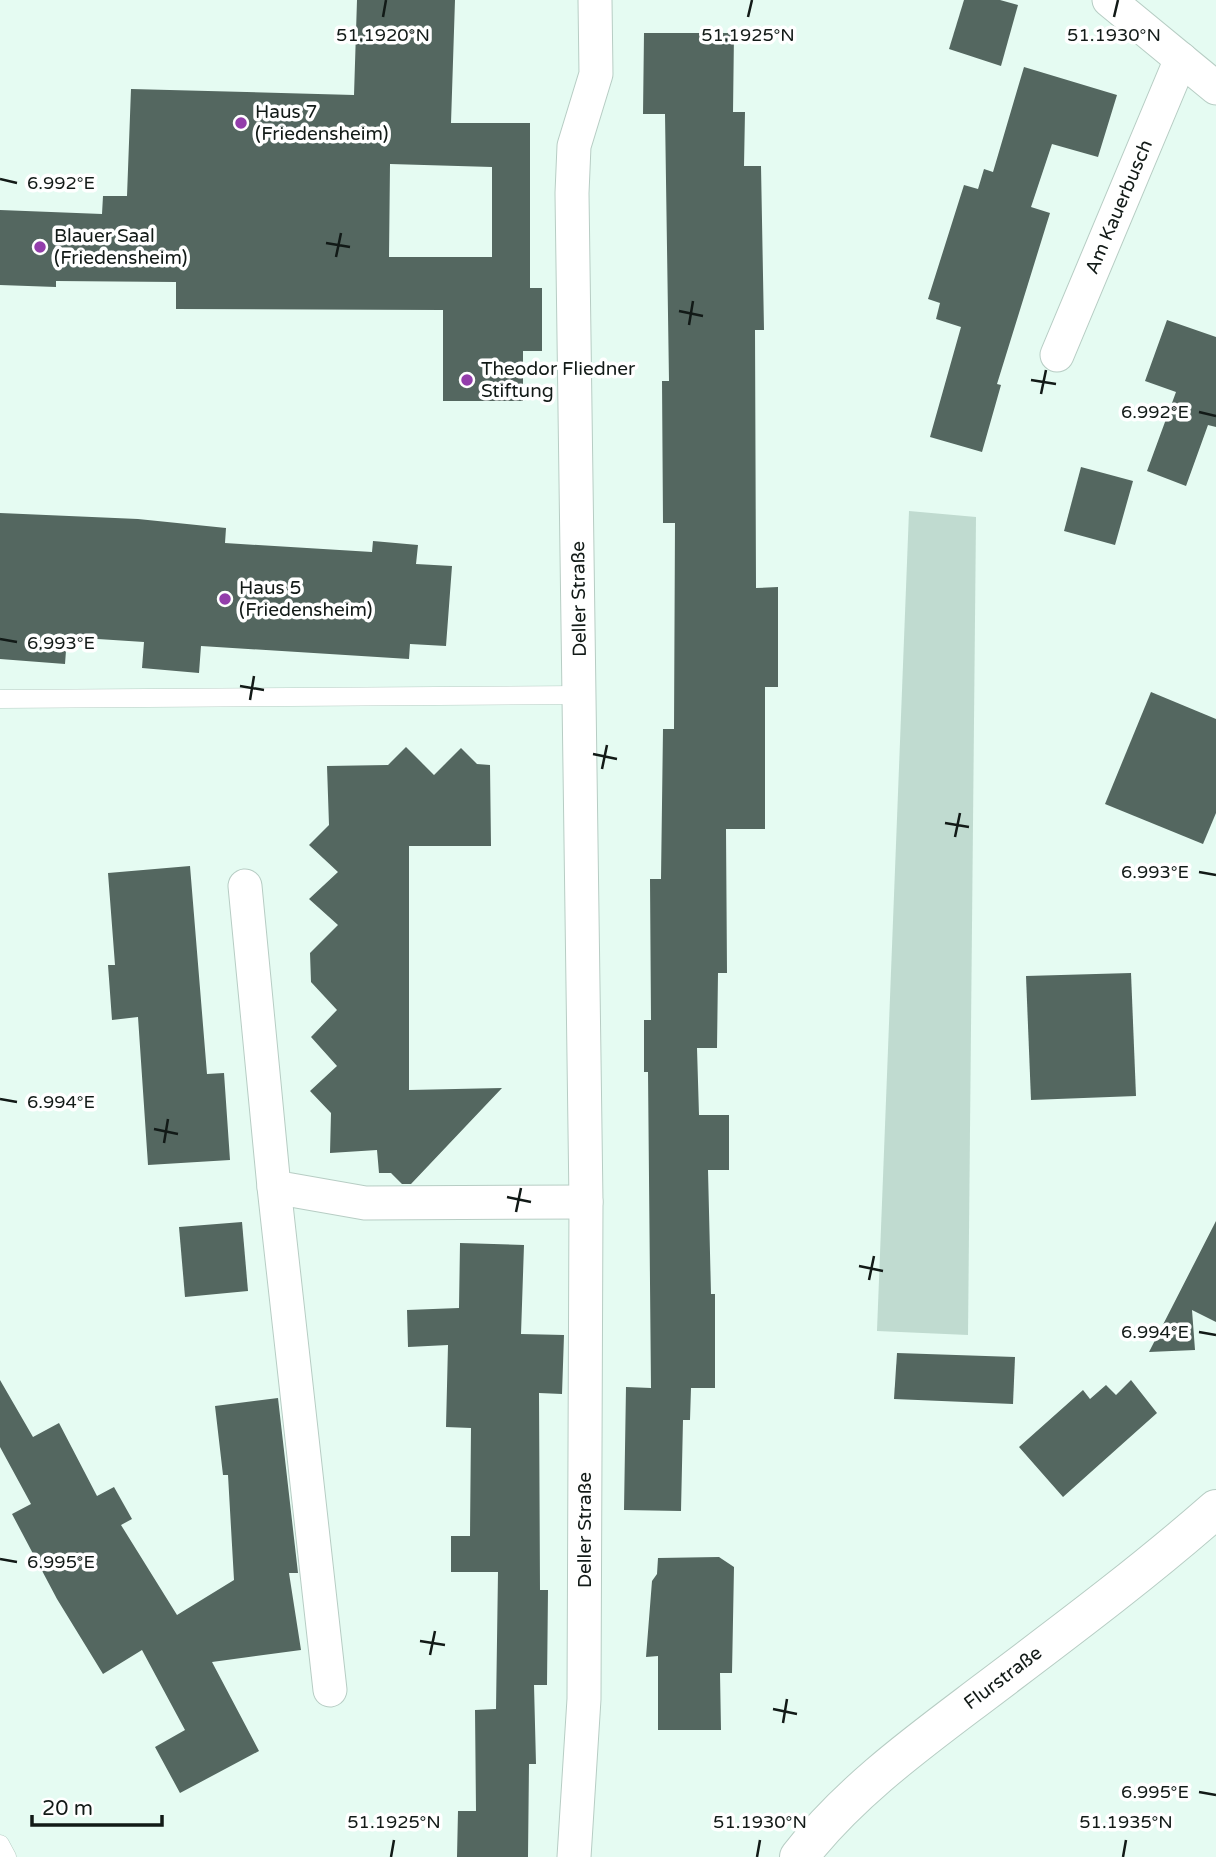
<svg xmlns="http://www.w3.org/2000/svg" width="1216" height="1857" font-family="'Varela Round',sans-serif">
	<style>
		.green { fill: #c0dbd0 }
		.building { fill: #546760; fill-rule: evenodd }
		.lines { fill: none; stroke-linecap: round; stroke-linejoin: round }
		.service-casing { stroke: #b7cdc4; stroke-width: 19 }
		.minor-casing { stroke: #b7cdc4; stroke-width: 35 }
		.secondary-casing { stroke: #b7cdc4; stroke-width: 40 }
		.service { stroke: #fff; stroke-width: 18 }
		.minor { stroke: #fff; stroke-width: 33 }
		.secondary { stroke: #fff; stroke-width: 38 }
		.ticks { fill: none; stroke: #121a17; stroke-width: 2.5 }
		.poi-dot { fill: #933dab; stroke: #fff; stroke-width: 2.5 }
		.labels { text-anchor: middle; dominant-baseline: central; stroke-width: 7; stroke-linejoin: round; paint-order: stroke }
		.poi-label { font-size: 19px; fill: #121a17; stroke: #fff; text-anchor: start }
		.street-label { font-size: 19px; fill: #121a17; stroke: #fff }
		.ticks-label { font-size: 18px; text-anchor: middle; fill: #121a17; stroke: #fff; stroke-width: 7; stroke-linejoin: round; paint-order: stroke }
	</style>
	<rect width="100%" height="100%" fill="#e5fbf2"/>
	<path class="green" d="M 909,511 L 976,517 L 968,1335 L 877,1331 Z"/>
	<g class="building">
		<path d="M 357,0 L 455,0 L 451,123 L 530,123 L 530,288 L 542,288 L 542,351 L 523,351 L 523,401 L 443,401 L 443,310 L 176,309 L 176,282 L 56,281 L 56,287 L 0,285 L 0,210 L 102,214 L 103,196 L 127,196 L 131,89 L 354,95 ZM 390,164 L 492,167 L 492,257 L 389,257 Z"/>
		<path d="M 964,0 L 1000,0 L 1018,5 L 1001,66 L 949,49 Z"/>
		<path d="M 644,33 L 734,33 L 733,112 L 745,112 L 744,166 L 761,166 L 764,330 L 755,330 L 756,588 L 778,587 L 778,687 L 765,687 L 765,829 L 726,829 L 727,973 L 718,973 L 717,1048 L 697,1048 L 699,1115 L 729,1115 L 729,1170 L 708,1170 L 711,1294 L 715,1294 L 715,1388 L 691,1388 L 690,1420 L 683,1420 L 681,1511 L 624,1510 L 626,1387 L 651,1388 L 648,1072 L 644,1072 L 644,1020 L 651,1020 L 650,879 L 661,879 L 663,729 L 674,729 L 675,523 L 663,523 L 662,381 L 669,381 L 665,114 L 643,114 Z"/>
		<path d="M 1024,67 L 1117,95 L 1098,157 L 1052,144 L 1031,207 L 1050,213 L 997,384 L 1001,385 L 982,452 L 930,437 L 961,327 L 936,319 L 940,303 L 928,299 L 964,185 L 978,189 L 984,169 L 993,172 Z"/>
		<path d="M 1167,320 L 1216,337 L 1216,427 L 1208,425 L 1186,486 L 1147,471 L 1176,392 L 1145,381 Z"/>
		<path d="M 1081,467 L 1133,481 L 1115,545 L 1064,531 Z"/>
		<path d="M 0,513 L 138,519 L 226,528 L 225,543 L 372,552 L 373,541 L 418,545 L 416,564 L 452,566 L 446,646 L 410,644 L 409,659 L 201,646 L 199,673 L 142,668 L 144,642 L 67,637 L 65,664 L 0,659 Z"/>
		<path d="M 1151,692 L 1216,719 L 1216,813 L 1203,844 L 1105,804 Z"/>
		<path d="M 406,747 L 434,775 L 461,748 L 477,764 L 490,765 L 491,846 L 409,846 L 409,1090 L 502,1088 L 411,1184 L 402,1184 L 391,1173 L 379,1173 L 377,1150 L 330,1153 L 331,1113 L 310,1091 L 337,1066 L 311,1037 L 337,1010 L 311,982 L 310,953 L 338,925 L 309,899 L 338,872 L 309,845 L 329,825 L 327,766 L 388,765 Z"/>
		<path d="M 190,866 L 207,1074 L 224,1073 L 230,1160 L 148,1165 L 138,1017 L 112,1020 L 108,965 L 115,965 L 108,873 Z"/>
		<path d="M 1131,973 L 1136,1096 L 1031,1100 L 1026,976 Z"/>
		<path d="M 1216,1221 L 1216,1322 L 1192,1310 L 1195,1350 L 1149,1352 Z"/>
		<path d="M 242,1222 L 248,1291 L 185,1297 L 179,1227 Z"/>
		<path d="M 460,1243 L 524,1245 L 521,1334 L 564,1335 L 562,1394 L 539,1393 L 540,1590 L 548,1590 L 547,1685 L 534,1685 L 536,1764 L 529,1764 L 528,1857 L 457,1857 L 458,1811 L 476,1811 L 475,1710 L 496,1709 L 498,1572 L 451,1572 L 451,1536 L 470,1536 L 471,1428 L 446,1427 L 448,1345 L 408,1347 L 407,1310 L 459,1308 Z"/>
		<path d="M 897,1353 L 1015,1357 L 1013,1404 L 894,1399 Z"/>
		<path d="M 0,1380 L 33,1437 L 59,1423 L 97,1496 L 114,1487 L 132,1519 L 121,1525 L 177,1615 L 234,1580 L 228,1475 L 223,1475 L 215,1406 L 278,1398 L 298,1573 L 289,1573 L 301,1650 L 212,1662 L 259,1751 L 180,1793 L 155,1747 L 185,1730 L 142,1650 L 103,1674 L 57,1599 L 12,1514 L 31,1504 L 0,1447 Z"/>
		<path d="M 1131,1380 L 1157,1413 L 1063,1497 L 1019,1447 L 1083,1390 L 1090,1399 L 1106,1385 L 1116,1395 Z"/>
		<path d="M 719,1557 L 734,1567 L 732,1673 L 720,1673 L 721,1730 L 658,1730 L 658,1656 L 646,1657 L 652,1581 L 657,1574 L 658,1558 Z"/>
	</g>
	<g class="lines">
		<g class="service-casing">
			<g id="service">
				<path d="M 0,699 L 581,695"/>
				<path d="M 0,1844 L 7,1857"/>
			</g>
		</g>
		<g class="minor-casing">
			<g id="minor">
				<path d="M 1109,0 L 1216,88"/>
				<path d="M 1057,355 L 1181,59"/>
				<path d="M 245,886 L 274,1187 L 365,1203 L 586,1202"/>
				<path d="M 274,1187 L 330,1690"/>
				<path d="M 574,1857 L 584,1699 L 586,1202 L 572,193 L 574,146 L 596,74 L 595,0"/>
			</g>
		</g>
		<g class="secondary-casing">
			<path id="secondary" d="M 799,1857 C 850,1791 920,1741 986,1691 C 1064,1632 1142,1574 1216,1509"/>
		</g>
		<use href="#service" class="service"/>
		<use href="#minor" class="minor"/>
		<use href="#secondary" class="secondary"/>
	</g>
	<path class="ticks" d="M 383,17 L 386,0M 748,17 L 752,0M 1114,17 L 1118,0M 0,179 L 17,183M 326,243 L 350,247M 336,257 L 341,233M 679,311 L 703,316M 689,325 L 693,301M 1031,380 L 1056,384M 1041,394 L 1046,370M 1199,412 L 1216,416M 0,639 L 17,642M 240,686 L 264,690M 250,700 L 254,676M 593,754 L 617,759M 602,769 L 607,745M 945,823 L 969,827M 955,837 L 960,813M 1199,872 L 1216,875M 0,1099 L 17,1102M 154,1129 L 178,1134M 164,1143 L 168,1119M 507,1197 L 531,1202M 516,1212 L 521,1188M 859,1266 L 883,1271M 869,1280 L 874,1256M 1199,1332 L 1216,1335M 0,1559 L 17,1562M 420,1641 L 445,1645M 430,1655 L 435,1631M 773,1709 L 797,1714M 783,1723 L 787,1699M 1199,1792 L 1216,1795M 391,1857 L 394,1840M 757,1857 L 760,1840M 1123,1857 L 1126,1840"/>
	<g class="poi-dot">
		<circle cx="241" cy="123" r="7"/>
		<circle cx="40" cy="247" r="7"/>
		<circle cx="467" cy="380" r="7"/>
		<circle cx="225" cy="599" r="7"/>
	</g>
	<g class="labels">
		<g class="poi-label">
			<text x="255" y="112">Haus 7<tspan x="255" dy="22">(Friedensheim)</tspan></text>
			<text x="54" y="236">Blauer Saal<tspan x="54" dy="22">(Friedensheim)</tspan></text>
			<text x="481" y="369">Theodor Fliedner<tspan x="481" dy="22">Stiftung</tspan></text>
			<text x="239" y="588">Haus 5<tspan x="239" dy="22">(Friedensheim)</tspan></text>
		</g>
		<g class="street-label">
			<text transform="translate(1119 207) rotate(-67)">Am Kauerbusch</text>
			<text transform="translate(579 599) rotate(-91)">Deller Straße</text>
			<text transform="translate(585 1530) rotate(-90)">Deller Straße</text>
			<text transform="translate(1003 1678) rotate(-37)">Flurstraße</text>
		</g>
	</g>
	<g class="ticks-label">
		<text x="383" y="41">51.1920°N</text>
		<text x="748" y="41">51.1925°N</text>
		<text x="1114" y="41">51.1930°N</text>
		<text x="61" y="189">6.992°E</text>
		<text x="1155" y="418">6.992°E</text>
		<text x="61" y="649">6.993°E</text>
		<text x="1155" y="878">6.993°E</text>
		<text x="61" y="1108">6.994°E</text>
		<text x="1155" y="1338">6.994°E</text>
		<text x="61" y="1568">6.995°E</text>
		<text x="1155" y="1798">6.995°E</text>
		<text x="394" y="1828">51.1925°N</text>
		<text x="760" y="1828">51.1930°N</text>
		<text x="1126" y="1828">51.1935°N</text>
	</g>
	<path d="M32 1815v10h130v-10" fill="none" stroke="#121a17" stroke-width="3.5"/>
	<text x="42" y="1815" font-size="21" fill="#121a17" stroke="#ffffff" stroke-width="5" paint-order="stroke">20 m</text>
</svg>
